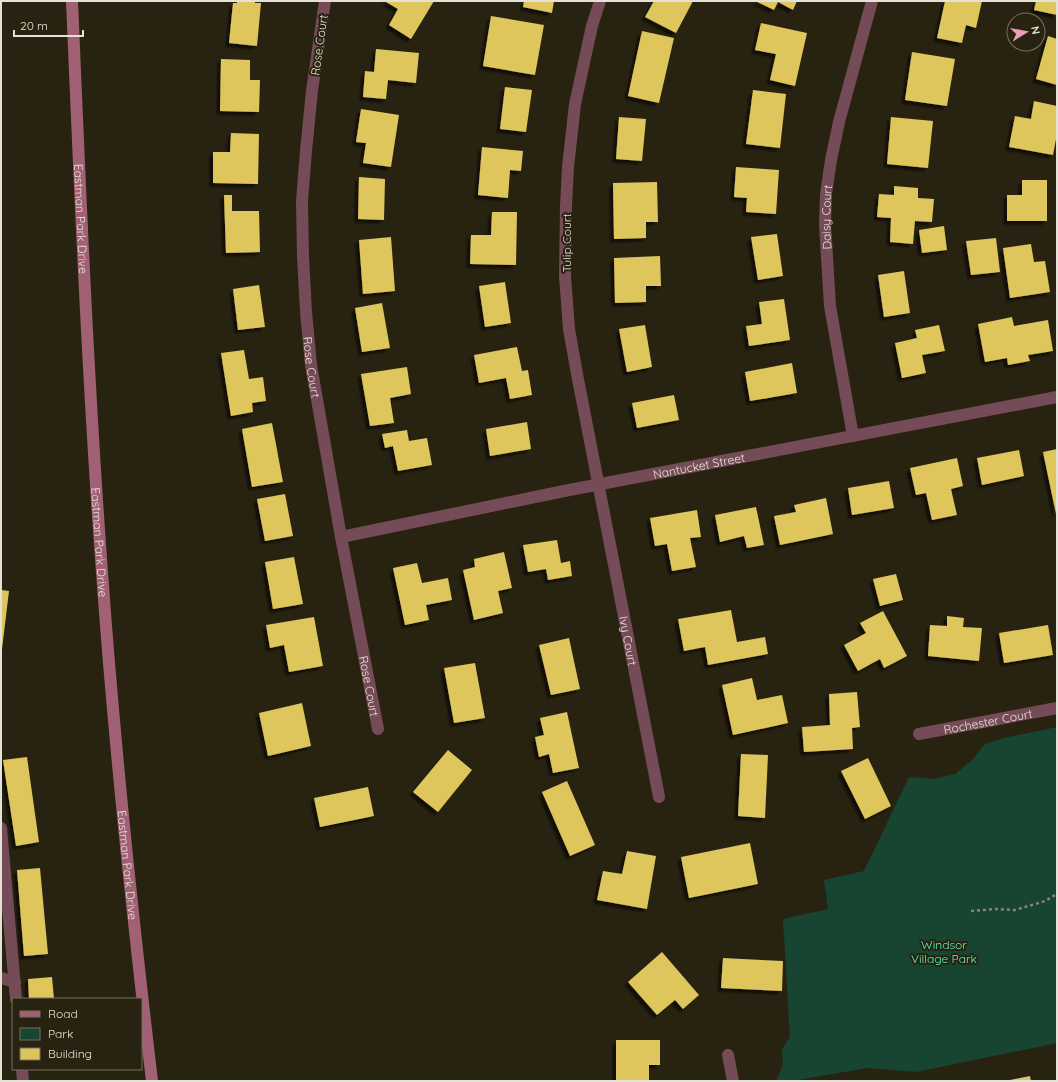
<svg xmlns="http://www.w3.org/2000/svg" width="1058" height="1082" font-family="Quicksand,sans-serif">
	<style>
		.green { fill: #174532 }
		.building { fill: #dec55b; filter: url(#shadow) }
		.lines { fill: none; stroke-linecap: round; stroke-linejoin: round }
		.path { stroke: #888576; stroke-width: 2.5; stroke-dasharray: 3 3; stroke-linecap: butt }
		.street { stroke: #744b57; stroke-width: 12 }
		.secondary { stroke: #a16074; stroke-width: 12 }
		.labels { text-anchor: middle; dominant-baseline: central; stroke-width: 4; stroke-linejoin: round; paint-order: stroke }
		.street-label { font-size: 12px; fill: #e4e2d6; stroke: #282311 }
		.park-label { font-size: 12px; fill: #5bf8ba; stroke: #282311 }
	</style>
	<defs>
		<filter id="shadow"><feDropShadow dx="-3.5" dy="3.5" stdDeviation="1" flood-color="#0009"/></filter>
	</defs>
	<rect width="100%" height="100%" fill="#282311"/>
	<path class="green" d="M 1057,727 L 1057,1043 L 916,1072 L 867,1068 L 792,1081 L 776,1081 L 783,1065 L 782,1049 L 790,1037 L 783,919 L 828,909 L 824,880 L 864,871 L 909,777 L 933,779 L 955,774 L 972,760 L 985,744 L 1004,738 Z"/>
	<g class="building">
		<path d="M 237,1 L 255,1 L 255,3 L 261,3 L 257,46 L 229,43 L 233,3 L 237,3 Z"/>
		<path d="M 387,1 L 434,1 L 411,39 L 389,25 L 398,9 L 386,2 Z"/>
		<path d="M 524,1 L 554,1 L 552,13 L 523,7 Z"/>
		<path d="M 654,1 L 693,1 L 676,33 L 645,17 Z"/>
		<path d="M 755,1 L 797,1 L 793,10 L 778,2 L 774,10 Z"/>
		<path d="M 945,1 L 982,1 L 976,28 L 966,25 L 962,43 L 937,38 Z"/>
		<path d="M 1036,1 L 1057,1 L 1057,15 L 1034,10 Z"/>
		<path d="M 491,16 L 544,25 L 535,75 L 483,66 Z"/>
		<path d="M 761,23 L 807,33 L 795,86 L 770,80 L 776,54 L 755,50 Z"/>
		<path d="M 642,31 L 674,38 L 659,103 L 628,96 Z"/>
		<path d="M 1048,36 L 1057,39 L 1057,85 L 1036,79 Z"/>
		<path d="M 376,49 L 419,53 L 416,83 L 388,80 L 386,99 L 363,97 L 365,71 L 374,72 Z"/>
		<path d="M 912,52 L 955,59 L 947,106 L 905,100 Z"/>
		<path d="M 221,59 L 250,60 L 250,80 L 260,80 L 259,112 L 220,111 Z"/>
		<path d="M 505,87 L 532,90 L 526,132 L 500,129 Z"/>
		<path d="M 753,90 L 786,94 L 780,148 L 746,144 Z"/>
		<path d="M 1034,101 L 1057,106 L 1057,134 L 1053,155 L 1009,147 L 1015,116 L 1031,119 Z"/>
		<path d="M 361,109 L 399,115 L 391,167 L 363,163 L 366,143 L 356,142 Z"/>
		<path d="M 619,117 L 646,119 L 642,161 L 616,159 Z"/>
		<path d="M 891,117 L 933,121 L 928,168 L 887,164 Z"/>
		<path d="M 231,133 L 259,134 L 258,184 L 213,183 L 213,152 L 230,152 Z"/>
		<path d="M 482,147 L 523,151 L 521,171 L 510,170 L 508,198 L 478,195 Z"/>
		<path d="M 736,167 L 779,170 L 776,214 L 746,212 L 747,198 L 734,197 Z"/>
		<path d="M 359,177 L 385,179 L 384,220 L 358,219 Z"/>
		<path d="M 1022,180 L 1047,180 L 1047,221 L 1007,221 L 1007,195 L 1022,195 Z"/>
		<path d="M 657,182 L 658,222 L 646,222 L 646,238 L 614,239 L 613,183 Z"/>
		<path d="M 894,186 L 918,188 L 918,198 L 934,199 L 932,222 L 915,221 L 913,244 L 890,242 L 891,218 L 877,217 L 879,194 L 894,195 Z"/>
		<path d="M 224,195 L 232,195 L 232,211 L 259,211 L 260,252 L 226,253 Z"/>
		<path d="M 492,212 L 517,212 L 516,265 L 470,264 L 471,235 L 491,235 Z"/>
		<path d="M 944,226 L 947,250 L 922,253 L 919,230 Z"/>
		<path d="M 777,234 L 783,276 L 758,280 L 751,237 Z"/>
		<path d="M 391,237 L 395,291 L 363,294 L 359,240 Z"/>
		<path d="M 996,238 L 1000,272 L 971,275 L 966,241 Z"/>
		<path d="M 1031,244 L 1034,262 L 1045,261 L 1050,292 L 1010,298 L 1003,248 Z"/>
		<path d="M 660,256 L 661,286 L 646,286 L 646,302 L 615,303 L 614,258 Z"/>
		<path d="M 904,271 L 910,313 L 884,317 L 878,275 Z"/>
		<path d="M 505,282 L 511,323 L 485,327 L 479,286 Z"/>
		<path d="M 259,285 L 265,327 L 238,330 L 233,289 Z"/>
		<path d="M 784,299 L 790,340 L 749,346 L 746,326 L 762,324 L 759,302 Z"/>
		<path d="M 382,303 L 390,348 L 362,352 L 355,308 Z"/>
		<path d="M 1012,317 L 1014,326 L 1048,320 L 1053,351 L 1028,355 L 1030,361 L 1008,365 L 1007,358 L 985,362 L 978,324 Z"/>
		<path d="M 645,325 L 652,367 L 627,372 L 619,329 Z"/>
		<path d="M 939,325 L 945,351 L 922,355 L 926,373 L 902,378 L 895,343 L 917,338 L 915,330 Z"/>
		<path d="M 517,347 L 522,371 L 528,370 L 532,395 L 510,399 L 506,378 L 479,383 L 474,355 Z"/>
		<path d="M 244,350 L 249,379 L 263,377 L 266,401 L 252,403 L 253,412 L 231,416 L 221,353 Z"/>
		<path d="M 792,363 L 797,393 L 750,401 L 745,372 Z"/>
		<path d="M 407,367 L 411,394 L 390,398 L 394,423 L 370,426 L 361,374 Z"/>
		<path d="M 674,395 L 679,420 L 637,428 L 632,403 Z"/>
		<path d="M 527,422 L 531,449 L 490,456 L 486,429 Z"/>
		<path d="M 272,423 L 283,482 L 252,487 L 242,429 Z"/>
		<path d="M 407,430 L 409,441 L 427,438 L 432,465 L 398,471 L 393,446 L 385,448 L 382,434 Z"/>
		<path d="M 1057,449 L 1057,514 L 1056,514 L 1043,452 Z"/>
		<path d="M 1019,450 L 1024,476 L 982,485 L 977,458 Z"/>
		<path d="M 957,458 L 963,486 L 951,489 L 957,515 L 932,520 L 926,493 L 916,495 L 910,468 Z"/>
		<path d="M 889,481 L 894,508 L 852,515 L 848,488 Z"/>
		<path d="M 285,494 L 293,536 L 265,541 L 257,499 Z"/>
		<path d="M 826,498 L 833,534 L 780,545 L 774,516 L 796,512 L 794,505 Z"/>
		<path d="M 756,507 L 764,545 L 747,548 L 744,536 L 720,542 L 715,515 Z"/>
		<path d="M 697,510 L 701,537 L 690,538 L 696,567 L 672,571 L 667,544 L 655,546 L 650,518 Z"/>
		<path d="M 557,540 L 561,563 L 570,561 L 572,576 L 548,580 L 546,569 L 528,572 L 523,545 Z"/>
		<path d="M 504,552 L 512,588 L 498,591 L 503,613 L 474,620 L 463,570 L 475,567 L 474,559 Z"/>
		<path d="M 294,557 L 303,604 L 273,609 L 265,562 Z"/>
		<path d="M 417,563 L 422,583 L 448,578 L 452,600 L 426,605 L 429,620 L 405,625 L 393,568 Z"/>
		<path d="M 896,574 L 903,600 L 880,606 L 873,579 Z"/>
		<path d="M 1,590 L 9,591 L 2,649 L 1,649 Z"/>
		<path d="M 731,610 L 737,642 L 765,637 L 768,654 L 708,665 L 705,647 L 684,651 L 678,619 Z"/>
		<path d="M 883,611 L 907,656 L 884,668 L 880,659 L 858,671 L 844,645 L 866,633 L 860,623 Z"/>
		<path d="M 947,616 L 964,618 L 963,627 L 982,628 L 979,661 L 928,656 L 930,625 L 947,626 Z"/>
		<path d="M 314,617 L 323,666 L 289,672 L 284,645 L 270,648 L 266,625 Z"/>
		<path d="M 1048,625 L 1053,655 L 1004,663 L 999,633 Z"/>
		<path d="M 569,638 L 580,689 L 551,695 L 539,645 Z"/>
		<path d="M 475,663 L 485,718 L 454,723 L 444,668 Z"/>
		<path d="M 752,678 L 757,700 L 782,695 L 788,723 L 733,735 L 722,685 Z"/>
		<path d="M 857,692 L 860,727 L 852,728 L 853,749 L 804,752 L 802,727 L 830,725 L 829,694 Z"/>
		<path d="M 302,703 L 311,746 L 268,756 L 259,713 Z"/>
		<path d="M 567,712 L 579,768 L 553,773 L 549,754 L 539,757 L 535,737 L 544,735 L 540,718 Z"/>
		<path d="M 448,750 L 472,770 L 438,812 L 413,792 Z"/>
		<path d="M 741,754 L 768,755 L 765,818 L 738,816 Z"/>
		<path d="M 27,757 L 39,842 L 16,846 L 3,760 Z"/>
		<path d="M 868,758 L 891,806 L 865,819 L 841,771 Z"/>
		<path d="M 567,781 L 595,845 L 570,856 L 542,792 Z"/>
		<path d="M 368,787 L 374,816 L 320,827 L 314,798 Z"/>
		<path d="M 750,843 L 758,884 L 689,898 L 681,857 Z"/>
		<path d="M 627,851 L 656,856 L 647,909 L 597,900 L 603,871 L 622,874 Z"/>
		<path d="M 40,868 L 48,954 L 24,956 L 17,870 Z"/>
		<path d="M 662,952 L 699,995 L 683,1009 L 675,1000 L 657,1015 L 628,982 Z"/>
		<path d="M 723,958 L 783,961 L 782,991 L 721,988 Z"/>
		<path d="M 52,977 L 54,999 L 29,999 L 28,979 Z"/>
		<path d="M 616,1040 L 660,1040 L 660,1065 L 649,1065 L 649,1081 L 616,1081 Z"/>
		<path d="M 1030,1076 L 1031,1081 L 1010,1081 L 1010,1080 Z"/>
	</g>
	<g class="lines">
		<path class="path" d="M 971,911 L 996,909 L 1015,910 L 1045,901 L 1057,894"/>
		<g class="street">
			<path id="s1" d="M 325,1 L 312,91 L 306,151 L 302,201 L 303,256 L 306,312 L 311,365 L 341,537 L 378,729"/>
			<path id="s2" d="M 600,1 L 592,26 L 575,104 L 568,167 L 566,206 L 565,276 L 569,329 L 577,374 L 659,797"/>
			<path id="s3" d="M 853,436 L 830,306 L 825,224 L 826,194 L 831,160 L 839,122 L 872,1"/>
			<path id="s4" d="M 341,537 L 564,491 L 1057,397"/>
			<path id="s5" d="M 919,734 L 1057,708"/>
			<path d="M 1,828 L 16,999"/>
			<path d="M 1,978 L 15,982"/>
			<path d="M 728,1055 L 733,1081"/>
			<path d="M 22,1069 L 23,1081"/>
		</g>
		<path class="secondary" id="s6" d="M 72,1 C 80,191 88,382 102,572 C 114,742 132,912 152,1081"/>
	</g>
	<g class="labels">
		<g class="street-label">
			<text transform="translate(319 45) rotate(-82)">Rose Court</text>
			<text stroke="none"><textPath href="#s3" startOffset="221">Daisy Court</textPath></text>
			<text stroke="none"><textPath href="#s6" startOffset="218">Eastman Park Drive</textPath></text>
			<text transform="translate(566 243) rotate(-90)">Tulip Court</text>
			<text stroke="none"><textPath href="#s1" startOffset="368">Rose Court</textPath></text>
			<text stroke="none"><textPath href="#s4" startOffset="365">Nantucket Street</textPath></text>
			<text stroke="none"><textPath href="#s6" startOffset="542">Eastman Park Drive</textPath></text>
			<text stroke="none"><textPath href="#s2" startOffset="649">Ivy Court</textPath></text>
			<text stroke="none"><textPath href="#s1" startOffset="692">Rose Court</textPath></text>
			<text stroke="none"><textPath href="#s5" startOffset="70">Rochester Court</textPath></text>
			<text stroke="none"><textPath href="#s6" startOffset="866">Eastman Park Drive</textPath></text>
		</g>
		<g class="park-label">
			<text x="944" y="944">Windsor<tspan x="944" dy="14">Village Park</tspan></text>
		</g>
	</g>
	<rect width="1058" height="1082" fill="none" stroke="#e4e2d6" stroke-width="4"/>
	<rect x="12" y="998" width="130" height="72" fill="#282311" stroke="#736f60"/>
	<rect x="20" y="1011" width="20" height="6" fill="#a16074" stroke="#736f60"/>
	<text x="48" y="1018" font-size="12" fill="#e4e2d6">Road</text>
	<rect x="20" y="1028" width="20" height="12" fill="#174532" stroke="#736f60"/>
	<text x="48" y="1038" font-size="12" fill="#e4e2d6">Park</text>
	<rect x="20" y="1048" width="20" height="12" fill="#dec55b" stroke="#736f60"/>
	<text x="48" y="1058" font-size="12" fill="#e4e2d6">Building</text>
	<g transform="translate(1026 32) rotate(79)"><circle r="19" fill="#282311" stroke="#736f60"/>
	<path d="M0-3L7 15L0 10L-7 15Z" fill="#ef9ab8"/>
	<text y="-6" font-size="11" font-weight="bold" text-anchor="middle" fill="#e4e2d6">N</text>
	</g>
	<path d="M14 30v6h69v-6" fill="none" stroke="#e4e2d6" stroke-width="2"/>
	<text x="20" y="30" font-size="12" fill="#e4e2d6" stroke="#282311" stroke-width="3" paint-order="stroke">20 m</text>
</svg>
